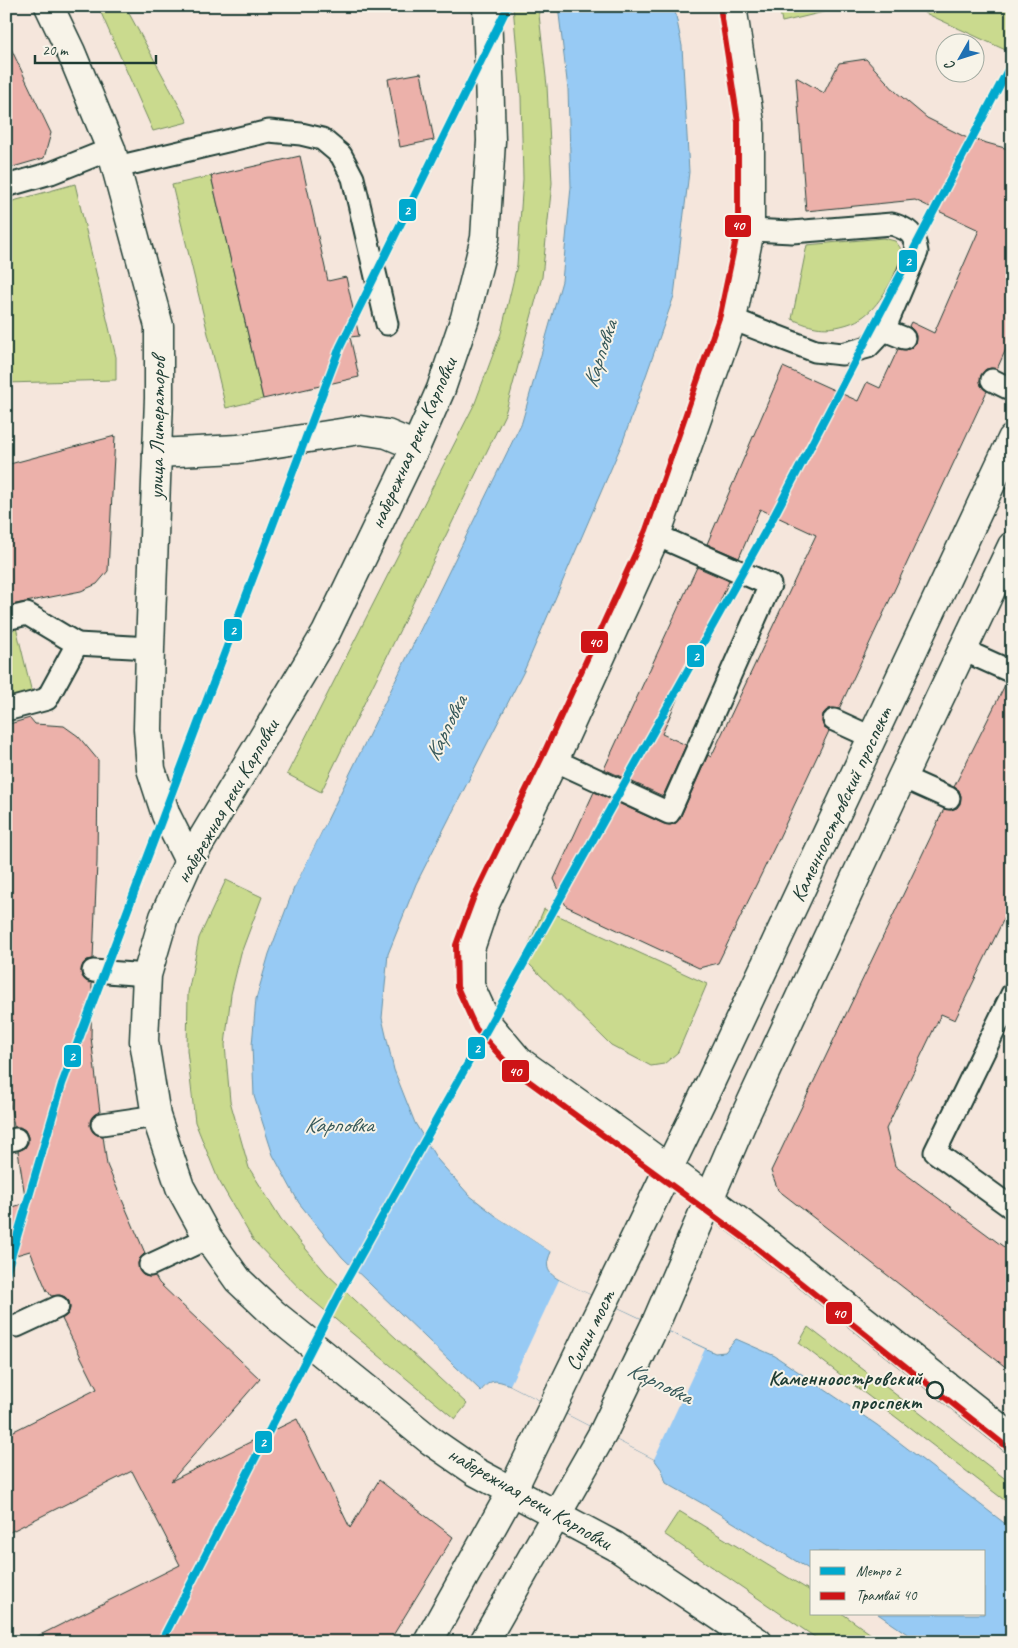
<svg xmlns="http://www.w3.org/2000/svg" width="1018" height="1648" font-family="Caveat,sans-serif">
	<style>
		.green { fill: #cada8e; stroke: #748c61 }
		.water { fill: #97caf4; stroke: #6792a7 }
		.pier { fill: #f5e6dc }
		.building { fill: #ecb1aa; stroke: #1f3d34 }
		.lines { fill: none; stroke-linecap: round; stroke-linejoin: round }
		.service-casing { stroke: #1f3d34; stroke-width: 25 }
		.minor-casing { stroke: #1f3d34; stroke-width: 31 }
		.tertiary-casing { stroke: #1f3d34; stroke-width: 31 }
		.primary-casing { stroke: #1f3d34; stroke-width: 31 }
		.service { stroke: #f7f3e8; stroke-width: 21 }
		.minor { stroke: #f7f3e8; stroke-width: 28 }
		.tertiary { stroke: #f7f3e8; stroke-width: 28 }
		.primary { stroke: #f7f3e8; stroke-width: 28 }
		.tram-1-casing { stroke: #f7f3e8; stroke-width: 10 }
		.tram-1 { stroke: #ce1417; stroke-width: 6 }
		.metro-1-casing { stroke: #f7f3e8; stroke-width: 11 }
		.metro-1 { stroke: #00a9ce; stroke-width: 8 }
		.stop-dot { fill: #f7f3e8; stroke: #1f3d34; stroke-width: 2.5 }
		.labels { text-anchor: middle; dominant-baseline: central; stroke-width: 4; stroke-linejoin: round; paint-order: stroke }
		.street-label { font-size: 21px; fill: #1f3d34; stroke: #f7f3e8 }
		.stop-label { font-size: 21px; font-weight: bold; fill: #1f3d34; stroke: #f7f3e8; text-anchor: end }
		.water-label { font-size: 22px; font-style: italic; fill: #37595a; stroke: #f7f3e8 }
		.line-badge { stroke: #f7f3e8; stroke-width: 2 }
		.badge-label { font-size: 14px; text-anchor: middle; font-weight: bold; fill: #fff }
	</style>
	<rect width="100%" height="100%" fill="#f5e6dc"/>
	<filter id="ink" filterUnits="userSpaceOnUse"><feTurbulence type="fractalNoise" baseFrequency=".02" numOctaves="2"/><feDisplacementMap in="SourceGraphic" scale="10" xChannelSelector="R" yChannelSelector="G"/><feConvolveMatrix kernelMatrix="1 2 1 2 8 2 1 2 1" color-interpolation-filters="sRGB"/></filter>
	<g filter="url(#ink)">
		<g class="green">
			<path d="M 98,6 L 125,6 L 188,122 L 153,131 Z"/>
			<path d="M 513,6 L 538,6 L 547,86 L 552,183 L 542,277 L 505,414 L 321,792 L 287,774 L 475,403 L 501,333 L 517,265 L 523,179 L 521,97 Z"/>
			<path d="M 779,6 L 849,6 L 782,22 Z"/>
			<path d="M 910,6 L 1012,6 L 1012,53 Z"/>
			<path d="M 211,176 L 263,399 L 226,408 L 172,185 Z"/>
			<path d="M 75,184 L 116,357 L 116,380 L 6,383 L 6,203 Z"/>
			<path d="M 883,238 L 895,241 C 899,246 904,251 902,258 C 902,263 898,268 896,272 C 885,293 872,317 848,324 C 826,331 812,328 792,319 L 807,245 Z"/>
			<path d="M 16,627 L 32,693 L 6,699 L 6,629 Z"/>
			<path d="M 226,880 L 262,897 L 241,953 L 231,994 L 225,1045 L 230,1101 L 249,1168 L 281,1219 L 326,1273 L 467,1404 L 455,1419 L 305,1294 L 253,1240 L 218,1179 L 195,1122 L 187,1050 L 188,993 L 199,938 Z"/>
			<path d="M 544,909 L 707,984 L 678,1052 L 664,1064 L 651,1066 L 611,1045 L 523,958 Z"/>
			<path d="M 808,1327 L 1012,1484 L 1012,1506 L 799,1343 Z"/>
			<path d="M 679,1511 L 812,1592 L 812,1614 L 843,1614 L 882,1642 L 822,1642 L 664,1534 Z"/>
		</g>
		<path class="water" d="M 558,6 L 674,6 L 682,46 L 689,172 L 674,296 L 623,441 L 524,671 L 416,884 L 388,954 L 382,1018 L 394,1070 L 415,1123 L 437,1159 L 469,1195 L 496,1216 L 551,1252 C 541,1273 554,1277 571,1286 L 715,1353 L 725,1352 L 736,1339 L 775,1356 L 877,1425 L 1012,1529 L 1012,1642 L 919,1642 L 878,1614 L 984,1614 L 984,1552 L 812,1552 L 812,1571 L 705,1505 L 666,1483 L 662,1470 L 654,1459 L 510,1385 C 496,1380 491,1378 481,1391 L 342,1257 L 299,1203 L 273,1155 L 254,1096 L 252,1045 L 256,999 L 269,954 L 294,888 L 522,422 L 562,281 L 571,187 L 568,89 Z"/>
		<g class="pier">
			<path d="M 325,819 L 327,820 L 294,888 L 292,887 Z"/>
			<path d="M 497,1214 L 552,1250 L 551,1252 L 496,1216 Z"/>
			<path d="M 559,1280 L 705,1349 L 654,1459 L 510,1385 Z"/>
		</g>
		<g class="building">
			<path d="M 6,38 L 51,133 L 44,158 L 6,169 Z"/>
			<path d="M 866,59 L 896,92 L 927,118 L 965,137 L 1012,150 L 1012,336 L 997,369 L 991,368 L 986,369 L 981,375 L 980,381 L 981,386 L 987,391 L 839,709 L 832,708 L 827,710 L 823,714 L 822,722 L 824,728 L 829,731 L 778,840 L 718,963 L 699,968 L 566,906 L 554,879 L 594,792 L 664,824 L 670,825 L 676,823 L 680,818 L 708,755 L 711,757 L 816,535 L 760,509 L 739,558 L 707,544 L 783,367 L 858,401 L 867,382 L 880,388 L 898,349 L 906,350 L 911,348 L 915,343 L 916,336 L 913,330 L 909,326 L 911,322 L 934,333 L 979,230 L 915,200 L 806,211 L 796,77 L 824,93 L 839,63 Z"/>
			<path d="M 421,73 L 434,140 L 400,147 L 388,79 Z"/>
			<path d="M 300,156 L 328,281 L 346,277 L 359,336 L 350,337 L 359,377 L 263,399 L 211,176 Z"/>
			<path d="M 115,436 L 108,571 L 97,584 L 81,591 L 6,606 L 6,465 Z"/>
			<path d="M 697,567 L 729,581 L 662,734 L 686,745 L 663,796 L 604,769 Z"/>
			<path d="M 1006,683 L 1012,684 L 1012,902 L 955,1020 L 941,1014 L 886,1129 L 895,1166 L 1012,1253 L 1012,1372 L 778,1190 L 771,1171 L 944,809 L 951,810 L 957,808 L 960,804 L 961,796 L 959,790 L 954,787 Z"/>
			<path d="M 30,718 L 35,724 L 64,726 L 78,736 L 98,760 L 97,862 L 93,959 L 87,960 L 83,964 L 81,971 L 82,976 L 86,981 L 92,983 L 91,1037 L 100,1112 L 94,1115 L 91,1119 L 90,1125 L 93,1132 L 97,1135 L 103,1136 L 107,1165 L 145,1253 L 140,1258 L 138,1263 L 139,1270 L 143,1275 L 149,1277 L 155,1276 L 159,1283 L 260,1379 L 171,1481 L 297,1419 L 350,1528 L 379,1480 L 453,1537 L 389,1642 L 26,1642 L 180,1565 L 132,1471 L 6,1534 L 6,1435 L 97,1389 L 62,1319 L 68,1314 L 70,1308 L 69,1301 L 65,1297 L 60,1295 L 51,1296 L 48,1291 L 47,1291 L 30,1251 L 6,1258 L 6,1209 L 26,1203 L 18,1151 L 25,1148 L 28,1143 L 28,1137 L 25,1130 L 20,1127 L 14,1127 L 6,1079 L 6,725 Z"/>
		</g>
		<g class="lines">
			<g class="service-casing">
				<g id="service">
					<path d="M 117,167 L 269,131 L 301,134 L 322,139 L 341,155 L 353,178 L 387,324"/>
					<path d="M 6,186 L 51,173 L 111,149"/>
					<path d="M 732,319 L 815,351 L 842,354 L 868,347 L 884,330 L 917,252 C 914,232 909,230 892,224 L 792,232 L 750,230"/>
					<path d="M 884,330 L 904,338"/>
					<path d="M 992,380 L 1012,390"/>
					<path d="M 6,619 L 27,614 L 77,644 L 47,699 L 6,710"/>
					<path d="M 77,644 L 150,648"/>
					<path d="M 963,650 L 1012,672"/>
					<path d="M 834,720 L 871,737"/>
					<path d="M 554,760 L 669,813 L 770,585 L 656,535"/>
					<path d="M 902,777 L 949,798"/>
					<path d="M 93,971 L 147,975"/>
					<path d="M 1012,994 L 935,1152 L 1012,1208"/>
					<path d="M 102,1124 L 156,1116"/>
					<path d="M 6,1141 L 16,1139"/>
					<path d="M 150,1265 L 208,1238"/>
					<path d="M 17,1326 L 58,1307"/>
				</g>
			</g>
			<g class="minor-casing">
				<g id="minor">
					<path d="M 49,6 L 71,52 L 111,149 L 159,326 L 159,398 L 150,648 L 148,729 L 151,769 L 166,815 L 189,861"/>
					<path d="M 157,453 L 238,449 L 360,430 L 387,434 L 416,446"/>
				</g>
			</g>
			<g class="tertiary-casing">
				<g id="tertiary">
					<path d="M 487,6 L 491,141 L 485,238 L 465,318 L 441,389 L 416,446 L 326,633 L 189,861 L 164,917 L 147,975 L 144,1041 L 156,1116 L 180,1187 L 208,1238 L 238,1280 L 274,1314 L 431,1441 L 476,1472 L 615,1546 L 758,1642"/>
					<path d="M 732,6 L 750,123 L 750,230 L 732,319 L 656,535 L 554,760 L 485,904 L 470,949 L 470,986 L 487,1023 L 519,1061 L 624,1136 L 752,1231 L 1012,1438"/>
				</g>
			</g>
			<g class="primary-casing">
				<g id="primary">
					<path d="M 428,1642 L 512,1491 L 553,1407 L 711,1081 L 1012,439"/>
					<path d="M 484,1642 L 603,1433 L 655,1325 L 744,1118 L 902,777 L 1012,546"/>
				</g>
			</g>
			<use href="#service" class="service"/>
			<use href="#minor" class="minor"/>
			<use href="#tertiary" class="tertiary"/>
			<use href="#primary" class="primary"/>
			<g class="tram-1-casing">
				<path id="tram-1" d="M 720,6 L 738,122 L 738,229 L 720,315 L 646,530 L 543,755 L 473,899 L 456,945 L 457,987 L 476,1029 L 512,1069 L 748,1241 L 1012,1451"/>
			</g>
			<use href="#tram-1" class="tram-1"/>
			<g class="metro-1-casing">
				<g id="metro-1">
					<path d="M 6,1274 L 62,1084 L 340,347 L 508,6"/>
					<path d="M 161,1642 L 344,1285 L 774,516 L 1012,62"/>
				</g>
			</g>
			<use href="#metro-1" class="metro-1"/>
		</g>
	</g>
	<circle class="stop-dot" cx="935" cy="1390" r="8"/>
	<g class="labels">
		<g class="street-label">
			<text transform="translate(157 428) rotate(-89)">улица Литераторов</text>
			<text transform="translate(413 443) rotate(-66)">набережная реки Карповки</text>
			<text transform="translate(227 801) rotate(-60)">набережная реки Карповки</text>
			<text transform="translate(841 804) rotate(-65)">Каменноостровский проспект</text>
			<text transform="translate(590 1330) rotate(-64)">Силин мост</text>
			<text transform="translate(530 1498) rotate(30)">набережная реки Карповки</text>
		</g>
		<g class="stop-label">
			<text x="922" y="1378">Каменноостровский<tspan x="922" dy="24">проспект</tspan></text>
		</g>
		<g class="water-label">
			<text transform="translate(600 354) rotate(-72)">Карповка</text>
			<text transform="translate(446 728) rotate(-64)">Карповка</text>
			<text x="339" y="1125">Карповка</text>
			<text transform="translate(660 1383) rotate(26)">Карповка</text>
		</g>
	</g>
	<g class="line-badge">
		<rect x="398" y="198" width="19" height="24" rx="5" fill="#00a9ce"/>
		<rect x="724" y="214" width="28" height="24" rx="5" fill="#ce1417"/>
		<rect x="898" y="249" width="20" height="24" rx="5" fill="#00a9ce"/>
		<rect x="223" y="618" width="20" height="24" rx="5" fill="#00a9ce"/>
		<rect x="580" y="630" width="29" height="24" rx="5" fill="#ce1417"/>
		<rect x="686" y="644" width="19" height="24" rx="5" fill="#00a9ce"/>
		<rect x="467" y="1036" width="19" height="24" rx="5" fill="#00a9ce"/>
		<rect x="63" y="1044" width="19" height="24" rx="5" fill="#00a9ce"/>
		<rect x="501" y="1059" width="29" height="24" rx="5" fill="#ce1417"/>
		<rect x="825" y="1301" width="28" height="24" rx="5" fill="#ce1417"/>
		<rect x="254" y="1430" width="19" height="24" rx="5" fill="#00a9ce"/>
	</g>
	<g class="badge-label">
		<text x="407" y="215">2</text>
		<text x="738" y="230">40</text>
		<text x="908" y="266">2</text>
		<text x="233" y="635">2</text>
		<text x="595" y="647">40</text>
		<text x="696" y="661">2</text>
		<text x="477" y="1053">2</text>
		<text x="72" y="1061">2</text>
		<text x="515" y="1076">40</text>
		<text x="839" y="1318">40</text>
		<text x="263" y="1447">2</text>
	</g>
	<rect width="1018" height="1648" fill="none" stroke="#f7f3e8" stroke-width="25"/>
	<rect x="12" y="12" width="993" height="1623" fill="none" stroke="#1f3d34" stroke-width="2" filter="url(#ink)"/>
	<rect x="810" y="1550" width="175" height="65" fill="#f7f3e8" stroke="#a1aaa0"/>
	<rect x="820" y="1567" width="25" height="8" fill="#00a9ce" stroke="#a1aaa0"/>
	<text x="856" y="1576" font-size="15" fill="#1f3d34">Метро 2</text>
	<rect x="820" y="1592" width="25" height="8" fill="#ce1417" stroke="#a1aaa0"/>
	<text x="856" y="1600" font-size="15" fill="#1f3d34">Трамвай 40</text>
	<g transform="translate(960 58) rotate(231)"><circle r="24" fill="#f7f3e8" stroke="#a1aaa0"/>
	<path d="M0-4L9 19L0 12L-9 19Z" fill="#1f6fb2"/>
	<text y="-8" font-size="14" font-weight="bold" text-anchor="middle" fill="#1f3d34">С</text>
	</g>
	<path d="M35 55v8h121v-8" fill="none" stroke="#1f3d34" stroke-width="2.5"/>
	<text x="42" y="55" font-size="15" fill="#1f3d34" stroke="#f7f3e8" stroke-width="4" paint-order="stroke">20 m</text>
</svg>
